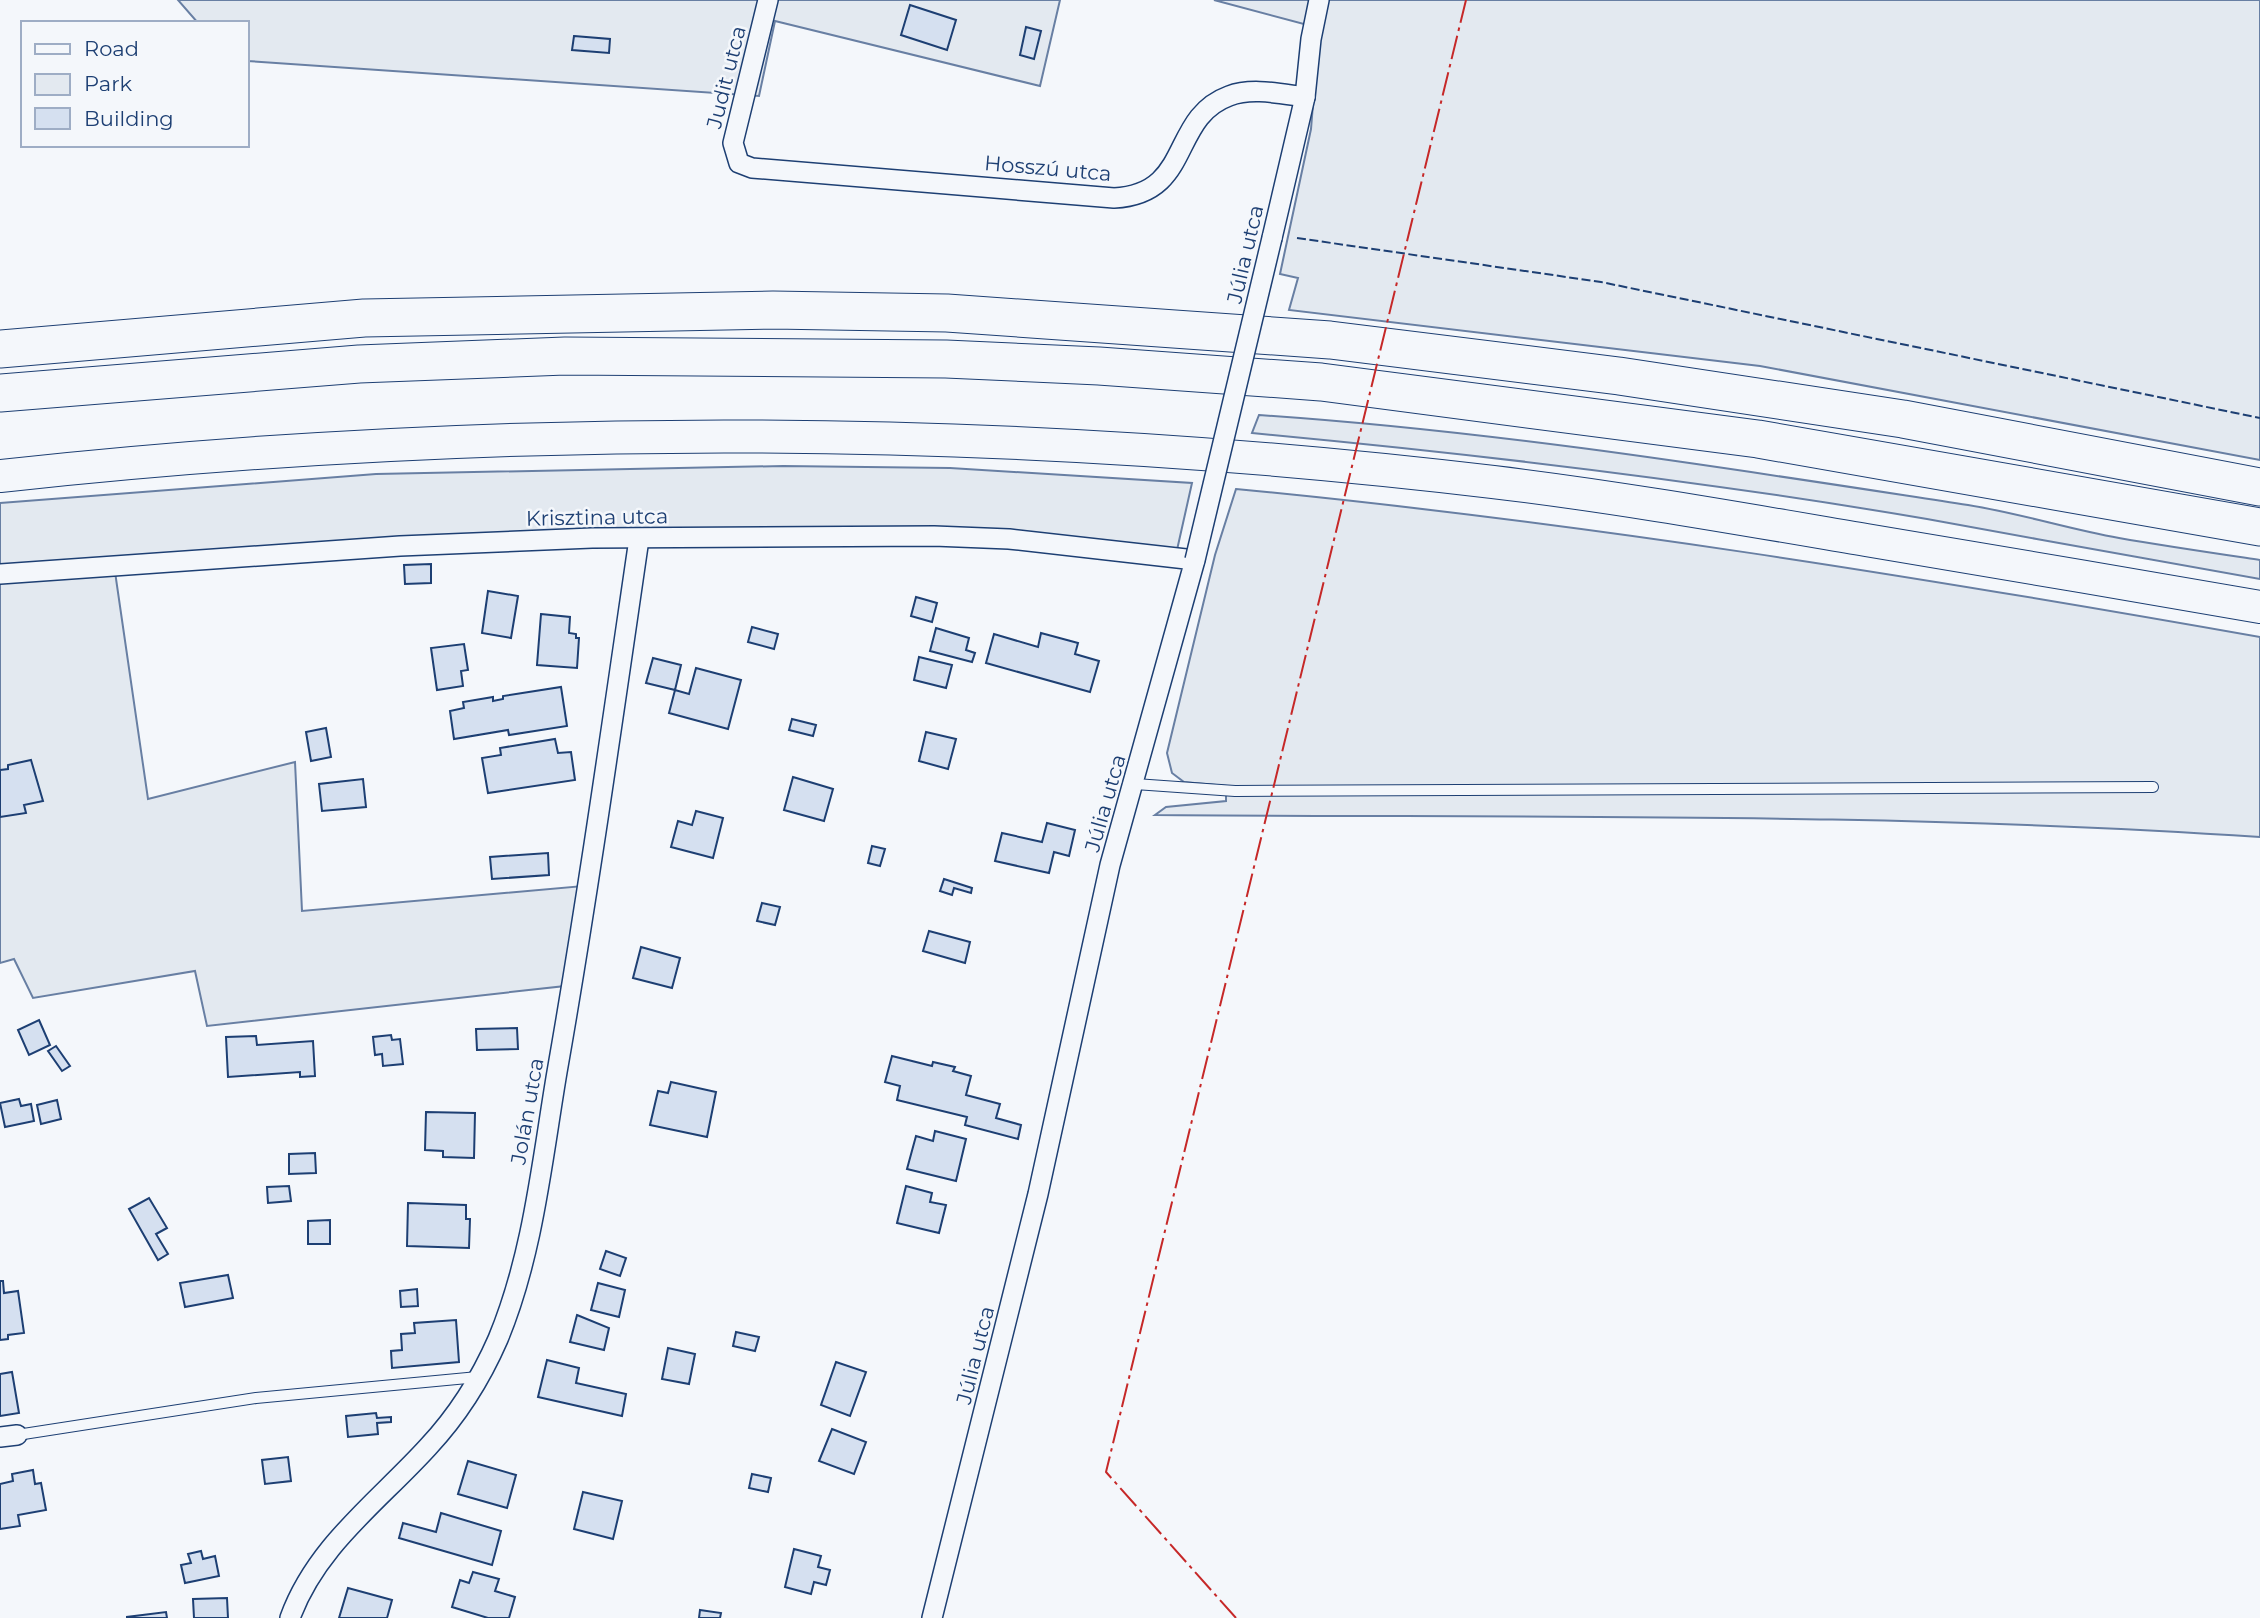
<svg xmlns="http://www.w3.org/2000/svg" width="2260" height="1618" font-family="Montserrat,sans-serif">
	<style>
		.green { fill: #e3e9f0; stroke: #687fa3; stroke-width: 2 }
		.building { fill: #d5e0f0; stroke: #1d3f73; stroke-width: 2 }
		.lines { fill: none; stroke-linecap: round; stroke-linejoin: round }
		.service-casing { stroke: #1d3f73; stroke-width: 12 }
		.minor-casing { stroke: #1d3f73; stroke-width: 22 }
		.primary-casing { stroke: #1d3f73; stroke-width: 34 }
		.motorway-casing { stroke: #1d3f73; stroke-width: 39 }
		.service { stroke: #f4f7fb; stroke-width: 10 }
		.minor { stroke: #f4f7fb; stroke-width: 19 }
		.primary { stroke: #f4f7fb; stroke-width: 32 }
		.motorway { stroke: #f4f7fb; stroke-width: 37 }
		.minor-bridge-casing { stroke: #1d3f73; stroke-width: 22; stroke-linecap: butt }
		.minor-bridge { stroke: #f4f7fb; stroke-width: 19 }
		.fence { stroke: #1d3f73; stroke-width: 2; stroke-dasharray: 9 3.5; stroke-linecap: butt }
		.power { stroke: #c62828; stroke-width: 2; stroke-dasharray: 24 5 3.5 5; stroke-linecap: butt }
		.labels { text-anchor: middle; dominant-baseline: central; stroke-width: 5; stroke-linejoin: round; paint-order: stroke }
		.street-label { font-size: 21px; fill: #1d3f73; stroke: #f4f7fb }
	</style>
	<rect width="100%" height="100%" fill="#f4f7fb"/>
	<g class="green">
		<path d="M 178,0 L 1060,0 L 1040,86 L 775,21 L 759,96 L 247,61 L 247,23 L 198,23 Z"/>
		<path d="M 1214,0 L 2260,0 L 2260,460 L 1760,366 L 1289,310 L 1298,278 L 1280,274 L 1311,129 L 1319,28 Z"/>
		<path d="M 1259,415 C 1497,431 1732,469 1968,505 C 2019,513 2068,529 2119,538 C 2165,546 2213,553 2260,560 L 2260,579 C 2149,560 2038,539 1927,519 C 1704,481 1477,454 1252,433 Z"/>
		<path d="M 783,466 L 950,468 L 1192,483 L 1177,550 L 856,536 L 114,565 L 148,799 L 295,762 L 302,911 L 583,886 L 565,986 L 207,1026 L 195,971 L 33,998 L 14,959 L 0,963 L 0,503 L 376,474 Z"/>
		<path d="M 1236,489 C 1580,522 1920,577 2260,637 L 2260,837 C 1893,812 1523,818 1155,815 L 1166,807 L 1226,801 L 1226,786 L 1184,782 L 1172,773 L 1167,753 L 1215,555 Z"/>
	</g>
	<g class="building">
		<path d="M 910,5 L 956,20 L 947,50 L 901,35 Z"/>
		<path d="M 1026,27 L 1041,31 L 1034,59 L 1020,55 Z"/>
		<path d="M 574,36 L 610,39 L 609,53 L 572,50 Z"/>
		<path d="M 431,564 L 431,583 L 405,584 L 404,565 Z"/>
		<path d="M 488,591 L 518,596 L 511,638 L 482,633 Z"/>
		<path d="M 916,597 L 937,603 L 932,622 L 911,616 Z"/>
		<path d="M 541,614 L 570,617 L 569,633 L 576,634 L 576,638 L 579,638 L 577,668 L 537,665 Z"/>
		<path d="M 752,627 L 778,634 L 774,649 L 748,642 Z"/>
		<path d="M 936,628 L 969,638 L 966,650 L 975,653 L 972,662 L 930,651 Z"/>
		<path d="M 1041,633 L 1078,643 L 1075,654 L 1099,661 L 1090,692 L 986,663 L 994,634 L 1038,647 Z"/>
		<path d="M 464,644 L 468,670 L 461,671 L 463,686 L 437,690 L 431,648 Z"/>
		<path d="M 919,657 L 952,665 L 946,688 L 914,680 Z"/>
		<path d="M 653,658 L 681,665 L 675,690 L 646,683 Z"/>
		<path d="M 696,668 L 741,680 L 728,729 L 669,713 L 675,690 L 689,694 Z"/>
		<path d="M 561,687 L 567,726 L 509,735 L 508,730 L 454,739 L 450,711 L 464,708 L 463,702 L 493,697 L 493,701 L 503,699 L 503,696 Z"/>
		<path d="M 792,719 L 816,725 L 813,736 L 789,730 Z"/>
		<path d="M 326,728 L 331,757 L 311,761 L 306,732 Z"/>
		<path d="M 926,732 L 956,739 L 948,769 L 919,761 Z"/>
		<path d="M 555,739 L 558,753 L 571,752 L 575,780 L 488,793 L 482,758 L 501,755 L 500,748 Z"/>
		<path d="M 31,760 L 43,801 L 24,805 L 26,813 L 0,817 L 0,770 L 8,769 L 8,765 Z"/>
		<path d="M 793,777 L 833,789 L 824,821 L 784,810 Z"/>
		<path d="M 363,779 L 366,807 L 322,811 L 319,784 Z"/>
		<path d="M 696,811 L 723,818 L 713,858 L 671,847 L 678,821 L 692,825 Z"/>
		<path d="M 1047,823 L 1075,830 L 1069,856 L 1054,852 L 1049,873 L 995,861 L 1002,833 L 1042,842 Z"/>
		<path d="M 872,846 L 885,849 L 880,866 L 868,863 Z"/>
		<path d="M 548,853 L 549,875 L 492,879 L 490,857 Z"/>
		<path d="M 944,879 L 972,888 L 971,893 L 954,888 L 952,895 L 940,891 Z"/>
		<path d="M 762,903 L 780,907 L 775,925 L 757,921 Z"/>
		<path d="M 929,931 L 970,942 L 965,963 L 923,951 Z"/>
		<path d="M 641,947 L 680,958 L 672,988 L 633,978 Z"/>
		<path d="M 39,1020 L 50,1045 L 29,1055 L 18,1030 Z"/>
		<path d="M 517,1028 L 518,1049 L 477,1050 L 476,1029 Z"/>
		<path d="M 391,1035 L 392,1040 L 400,1039 L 403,1064 L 383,1066 L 382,1054 L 375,1055 L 373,1037 Z"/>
		<path d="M 256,1036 L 257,1045 L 313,1041 L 315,1076 L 300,1077 L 300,1072 L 228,1077 L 226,1037 Z"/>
		<path d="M 56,1046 L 70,1066 L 62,1071 L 48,1051 Z"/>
		<path d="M 892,1056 L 932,1066 L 933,1062 L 955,1067 L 953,1071 L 971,1076 L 966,1095 L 1000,1104 L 996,1118 L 1021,1125 L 1018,1139 L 965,1125 L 967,1117 L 897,1100 L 900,1086 L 885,1082 Z"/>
		<path d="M 671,1082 L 716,1092 L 707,1137 L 650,1125 L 658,1091 L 668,1093 Z"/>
		<path d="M 19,1099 L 21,1106 L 31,1104 L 34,1121 L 5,1127 L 0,1103 Z"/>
		<path d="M 57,1100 L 61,1119 L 41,1124 L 37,1105 Z"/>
		<path d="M 426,1112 L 475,1113 L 474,1158 L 443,1157 L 443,1151 L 425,1150 Z"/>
		<path d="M 935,1131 L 966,1139 L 956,1181 L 907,1169 L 916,1136 L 933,1141 Z"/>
		<path d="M 315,1153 L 316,1173 L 289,1174 L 289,1154 Z"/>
		<path d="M 289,1186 L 291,1201 L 268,1203 L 267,1187 Z"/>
		<path d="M 906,1186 L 932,1193 L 930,1202 L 946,1205 L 939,1233 L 897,1223 Z"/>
		<path d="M 149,1198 L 167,1228 L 156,1234 L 168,1254 L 158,1260 L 129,1209 Z"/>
		<path d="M 408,1203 L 466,1205 L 466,1219 L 470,1219 L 469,1248 L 407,1246 Z"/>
		<path d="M 330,1220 L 330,1244 L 308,1244 L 308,1221 Z"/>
		<path d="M 606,1251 L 626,1258 L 620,1276 L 600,1269 Z"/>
		<path d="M 228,1275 L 233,1298 L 185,1307 L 180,1283 Z"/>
		<path d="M 0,1281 L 3,1281 L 4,1293 L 18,1291 L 24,1333 L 8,1335 L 8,1339 L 0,1340 Z"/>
		<path d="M 598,1283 L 625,1290 L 619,1317 L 591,1310 Z"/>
		<path d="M 417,1289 L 418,1306 L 401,1307 L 400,1291 Z"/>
		<path d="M 577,1315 L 609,1328 L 604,1350 L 570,1342 Z"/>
		<path d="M 456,1320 L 459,1362 L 392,1368 L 391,1351 L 402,1350 L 401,1334 L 415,1333 L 414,1323 Z"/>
		<path d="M 736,1332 L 759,1337 L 755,1351 L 733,1346 Z"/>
		<path d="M 668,1348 L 695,1354 L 689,1384 L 662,1379 Z"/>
		<path d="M 547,1360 L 579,1368 L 576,1383 L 626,1394 L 622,1416 L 538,1397 Z"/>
		<path d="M 836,1362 L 866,1372 L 850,1416 L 821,1405 Z"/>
		<path d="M 12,1372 L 19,1413 L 0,1416 L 0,1374 Z"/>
		<path d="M 376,1413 L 377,1418 L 391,1417 L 391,1422 L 377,1423 L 378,1434 L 348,1437 L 346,1416 Z"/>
		<path d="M 832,1429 L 866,1442 L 854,1474 L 819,1461 Z"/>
		<path d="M 288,1457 L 291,1481 L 265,1484 L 262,1460 Z"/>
		<path d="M 468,1461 L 516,1475 L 507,1508 L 458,1494 Z"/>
		<path d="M 33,1470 L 35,1484 L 41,1483 L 46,1510 L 18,1515 L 20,1526 L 0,1529 L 0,1484 L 13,1481 L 12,1474 Z"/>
		<path d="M 752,1474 L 771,1478 L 768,1492 L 749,1488 Z"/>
		<path d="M 583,1492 L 622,1501 L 613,1539 L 574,1529 Z"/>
		<path d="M 441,1513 L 501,1531 L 492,1565 L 399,1538 L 403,1523 L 436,1532 Z"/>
		<path d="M 794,1549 L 821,1556 L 818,1567 L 830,1570 L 826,1585 L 814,1582 L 811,1594 L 785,1587 Z"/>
		<path d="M 201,1551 L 203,1559 L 215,1556 L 219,1576 L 185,1583 L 181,1565 L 191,1563 L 188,1554 Z"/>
		<path d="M 473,1572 L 499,1579 L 495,1591 L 515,1597 L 509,1618 L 488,1618 L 452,1607 L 460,1580 L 469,1583 Z"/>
		<path d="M 348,1588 L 392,1600 L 387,1618 L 339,1618 Z"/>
		<path d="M 227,1598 L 228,1618 L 194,1618 L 193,1599 Z"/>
		<path d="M 700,1610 L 721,1613 L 720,1618 L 699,1618 Z"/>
		<path d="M 166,1612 L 167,1618 L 127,1618 L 127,1617 Z"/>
	</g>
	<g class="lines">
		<g class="service-casing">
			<g id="service">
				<path d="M 1135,784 L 1235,791 L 2153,787"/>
				<path d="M 17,1435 L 256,1398 L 478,1377"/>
			</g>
		</g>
		<g class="minor-casing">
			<g id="minor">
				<path d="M 768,0 L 733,143 L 739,163 L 752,168 L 1114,198 C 1193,194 1169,118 1229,96 C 1252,87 1281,94 1305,97"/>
				<path d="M 1272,238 L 1305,97 L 1311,39 L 1319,0"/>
				<path d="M 0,574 L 400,546 L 592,538 L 934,536 L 1009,539 L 1195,560 L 1110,865 L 1038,1194 L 932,1618"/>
				<path d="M 0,1437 L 17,1435"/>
				<path d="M 290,1618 C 316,1546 378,1502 428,1447 C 457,1416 481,1378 498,1339 C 533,1255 542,1161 557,1072 C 588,895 613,717 639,539"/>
			</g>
		</g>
		<g class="primary-casing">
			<path id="primary" d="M 0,476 C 496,422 998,423 1493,482 C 1618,497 1742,519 1866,540 C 1997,562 2129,584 2260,607"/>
		</g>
		<g class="motorway-casing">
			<g id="motorway">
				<path d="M 0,349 L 364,318 L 773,310 L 947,313 L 1330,340 L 1619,376 L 1903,419 L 2260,487"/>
				<path d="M 0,393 L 359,364 L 565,356 L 946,359 L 1099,366 L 1321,382 L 1758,439 L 2260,527"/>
			</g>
		</g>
		<use href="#service" class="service"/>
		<use href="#minor" class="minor"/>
		<use href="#primary" class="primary"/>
		<use href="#motorway" class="motorway"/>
		<g class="minor-bridge-casing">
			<path id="minor-bridge" d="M 1195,560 L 1272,238"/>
		</g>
		<use href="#minor-bridge" class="minor-bridge"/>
		<path class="fence" d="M 1297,238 L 1601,282 L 2260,418"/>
		<path class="power" d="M 1236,1618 L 1106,1472 L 1466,0"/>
	</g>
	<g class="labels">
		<g class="street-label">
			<text transform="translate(726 77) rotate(-76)">Judit utca</text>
			<text transform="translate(1048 168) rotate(5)">Hosszú utca</text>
			<text transform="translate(1245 254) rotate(-77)">Júlia utca</text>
			<text transform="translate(597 517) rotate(-1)">Krisztina utca</text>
			<text transform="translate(1105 803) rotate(-74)">Júlia utca</text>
			<text transform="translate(527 1111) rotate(-80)">Jolán utca</text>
			<text transform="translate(975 1355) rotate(-76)">Júlia utca</text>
		</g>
	</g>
	<rect x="21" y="21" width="228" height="126" fill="#f4f7fb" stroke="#9eadc5" stroke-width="2"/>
	<rect x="35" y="44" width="35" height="10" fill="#f4f7fb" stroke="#9eadc5" stroke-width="2"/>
	<text x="84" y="56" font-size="21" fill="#1d3f73">Road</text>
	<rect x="35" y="74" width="35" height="21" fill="#e3e9f0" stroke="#9eadc5" stroke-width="2"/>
	<text x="84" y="91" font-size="21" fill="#1d3f73">Park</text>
	<rect x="35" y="108" width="35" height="21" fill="#d5e0f0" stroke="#9eadc5" stroke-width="2"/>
	<text x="84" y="126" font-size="21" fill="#1d3f73">Building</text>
</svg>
